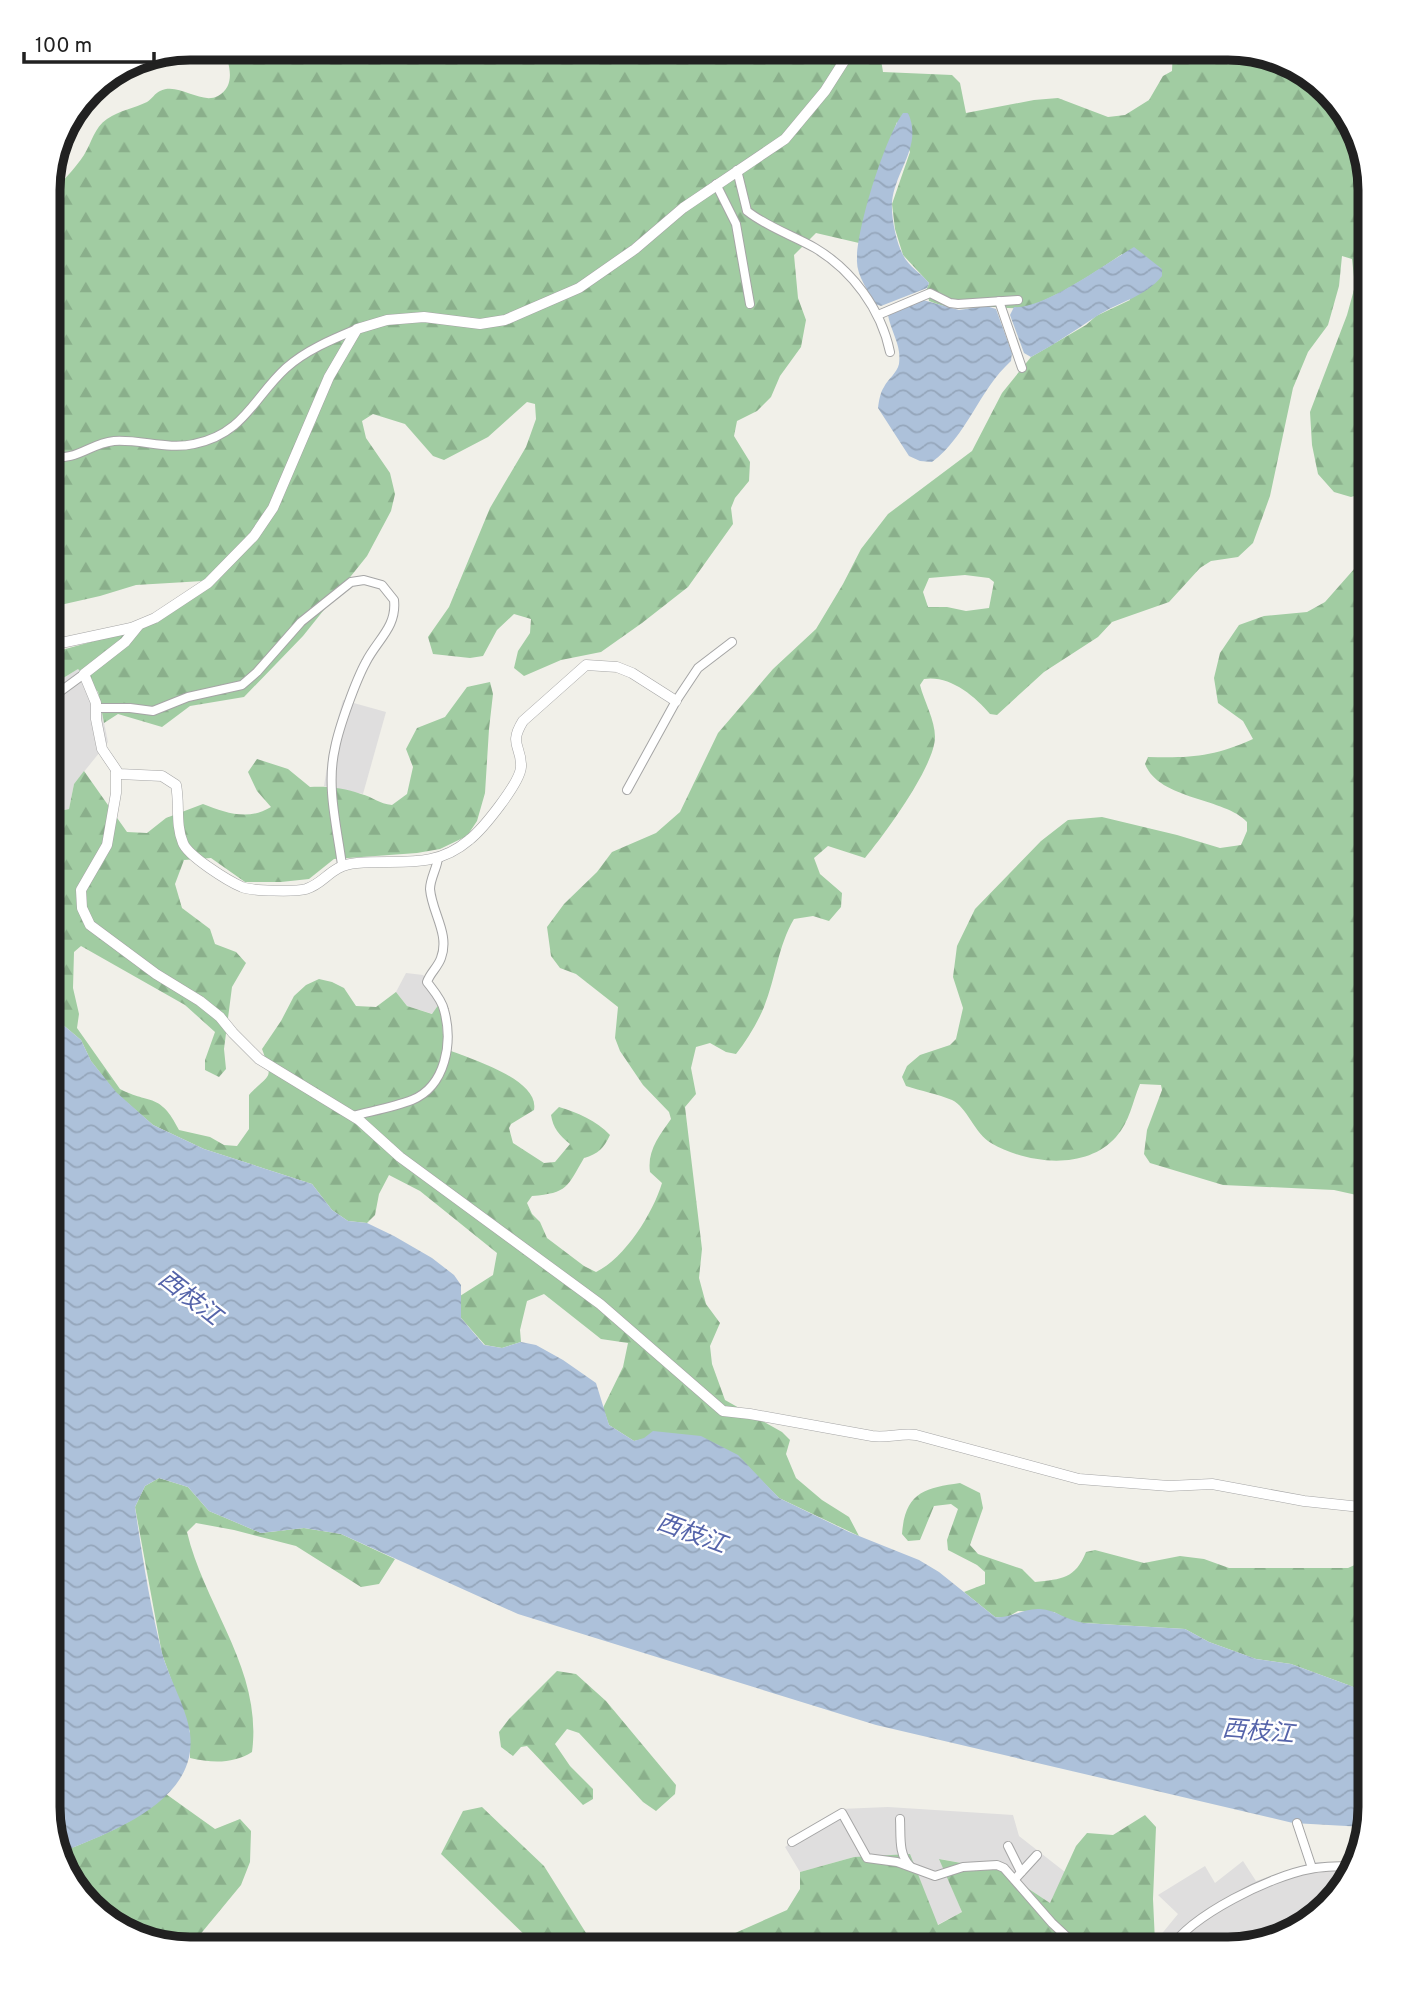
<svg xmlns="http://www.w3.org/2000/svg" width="1417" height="1996" font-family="Overpass,'Noto Sans SC',sans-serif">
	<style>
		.residential { fill: #dfdede }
		.forest { fill: url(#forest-firs); fill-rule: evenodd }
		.water { fill: url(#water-waves) }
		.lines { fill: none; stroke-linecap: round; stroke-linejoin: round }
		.minor-casing { stroke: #a5a5a5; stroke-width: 10 }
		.tertiary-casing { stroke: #a5a5a5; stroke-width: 11 }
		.minor { stroke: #fff; stroke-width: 8 }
		.tertiary { stroke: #fff; stroke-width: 10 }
		.labels { text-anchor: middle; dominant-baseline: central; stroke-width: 5; stroke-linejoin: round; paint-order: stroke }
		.water-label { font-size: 24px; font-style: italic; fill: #5564aa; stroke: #fff }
		.rim { fill: none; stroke: #212121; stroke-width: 9 }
	</style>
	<defs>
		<pattern id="forest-firs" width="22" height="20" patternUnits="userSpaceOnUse" patternTransform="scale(1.75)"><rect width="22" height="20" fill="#a1cca2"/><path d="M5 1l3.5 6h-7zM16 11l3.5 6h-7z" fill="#8aaf8b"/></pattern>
		<pattern id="water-waves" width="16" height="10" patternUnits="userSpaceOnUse" patternTransform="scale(1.75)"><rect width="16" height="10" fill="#adc1da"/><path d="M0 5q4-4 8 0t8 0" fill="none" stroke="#95a6bb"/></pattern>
	</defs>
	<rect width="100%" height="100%" fill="#f1f0e9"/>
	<g class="residential">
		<path d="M 78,669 L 98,693 L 108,742 L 74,784 L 69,809 L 47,814 L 47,688 Z"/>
		<path d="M 343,700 L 386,712 L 363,794 L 324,786 L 331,743 Z"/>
		<path d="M 406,973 L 423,975 L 443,996 L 433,1014 L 407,1006 L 396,992 Z"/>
		<path d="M 888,1807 L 1013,1815 L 1019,1836 L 1065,1872 L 1050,1903 L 1000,1870 L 940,1859 L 962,1912 L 937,1925 L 854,1857 L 800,1872 L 785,1847 L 840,1809 Z"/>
		<path d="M 1243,1861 L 1256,1881 L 1313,1862 L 1355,1862 L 1351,1878 L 1299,1930 L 1228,1949 L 1121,1949 L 1121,1942 L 1150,1948 L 1178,1914 L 1158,1895 L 1205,1866 L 1215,1883 Z"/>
	</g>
	<g class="forest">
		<path d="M 223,47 L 879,47 L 883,72 L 952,75 L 960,83 L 966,113 L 1034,100 L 1058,98 L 1108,117 L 1125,115 L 1149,100 L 1163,76 L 1172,71 L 1173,48 L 1237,48 L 1299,66 L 1351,118 L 1370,189 L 1370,491 L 1351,497 L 1334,492 L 1318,474 L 1312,445 L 1310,412 L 1347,315 L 1355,286 L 1352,259 L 1342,256 L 1339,286 L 1328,325 L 1308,352 L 1293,388 L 1270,496 L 1253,543 L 1238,557 L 1211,561 L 1200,568 L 1169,602 L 1112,622 L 1098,637 L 1044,672 L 997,715 L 990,714 C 974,695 949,675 924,679 L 920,685 C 924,701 935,720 935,737 C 935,766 884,835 865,858 L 828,846 L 814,858 L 820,874 L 842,893 L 841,907 L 829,921 L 813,916 L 794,919 C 778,946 776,977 764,1007 C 757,1024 747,1040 736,1054 L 726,1052 L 710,1043 L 696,1047 L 691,1068 L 696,1094 L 685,1107 L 702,1249 L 699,1278 L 706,1304 L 720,1323 L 710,1346 L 712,1364 L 725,1400 L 782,1432 L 790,1440 L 786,1454 L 796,1478 L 822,1500 L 849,1517 L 859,1536 L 779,1498 L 758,1477 L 644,1439 L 634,1441 L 609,1425 L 603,1408 L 623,1367 L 628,1343 L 601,1339 L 544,1294 L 527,1301 L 520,1330 L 521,1342 L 502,1348 L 485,1345 L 461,1318 L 460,1296 L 493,1275 L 497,1253 L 420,1191 L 389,1175 L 379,1194 L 375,1215 L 367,1223 L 348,1221 L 332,1210 L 312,1184 L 204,1149 L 153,1125 L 116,1093 L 91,1061 L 81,1040 L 56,1019 L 47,1006 L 47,814 L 69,809 L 74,784 L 84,771 L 127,832 L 147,833 L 166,818 L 203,804 C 226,813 248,821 271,807 L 257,791 L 248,772 L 257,759 L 288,769 L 310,787 C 327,786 345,788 361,794 C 373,797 379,804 392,805 L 407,794 L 413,767 L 406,749 L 417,728 L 445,717 L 467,687 L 490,682 L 493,694 L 489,729 L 485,793 L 477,821 L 467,836 L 440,849 L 417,853 L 334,859 L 309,879 L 281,882 L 245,882 L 211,858 L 184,860 L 175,884 L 182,908 L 210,929 L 215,944 L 236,952 L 246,963 L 232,987 L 224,1049 L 226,1069 L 219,1077 L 205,1070 L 205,1060 L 215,1032 L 185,1005 L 81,946 L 74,952 L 73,988 L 79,1014 L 77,1028 L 120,1089 C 151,1105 160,1092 179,1130 L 210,1137 L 224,1145 L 237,1146 L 249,1129 L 249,1095 C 270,1072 274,1082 262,1049 L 281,1021 L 294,996 L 306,985 L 319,979 L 332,982 L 344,988 L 356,1006 L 376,1007 L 396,992 L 407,1006 L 432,1014 L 439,1004 L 441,1008 L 444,1048 C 466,1058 540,1078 534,1110 L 511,1124 L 509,1128 L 513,1143 L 544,1163 L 555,1162 L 570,1144 C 559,1135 553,1128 551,1115 L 559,1107 C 578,1113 596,1120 610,1135 C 604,1148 598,1154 584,1158 C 567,1187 568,1193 532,1196 L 527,1203 L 532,1214 L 540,1222 L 547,1238 L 584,1266 L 596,1272 C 625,1258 653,1213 662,1183 L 650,1172 C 647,1151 659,1136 671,1119 L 669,1112 L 643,1085 L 620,1051 L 615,1038 L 618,1007 L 576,974 L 560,968 L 551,956 L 547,927 L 564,904 L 597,872 L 612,852 L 656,833 L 680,812 L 718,733 L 773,669 L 816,629 L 843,584 L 861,549 L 888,514 L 972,451 L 1002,393 L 1031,357 L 1086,325 L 1096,316 L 1130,300 L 1122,254 C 1101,269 1046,305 1020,308 C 1008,309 994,306 982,307 C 958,309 953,310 929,301 L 927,288 L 929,283 L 903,255 L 895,229 L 892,204 L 910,152 L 897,122 C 882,162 866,201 859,243 L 816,233 L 794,255 L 798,298 L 806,320 L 801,347 L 780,376 L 771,397 L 757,411 L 737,421 L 734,436 L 750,462 L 749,481 L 735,498 L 731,508 L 733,524 L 688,587 L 642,623 L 601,652 L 561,660 L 524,676 L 514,668 L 518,651 L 530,633 L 531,619 L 514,614 L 497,630 L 483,656 L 470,658 L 433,654 L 428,637 L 449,607 L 490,508 L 526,447 L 536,419 L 535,404 L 527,402 L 488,437 L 444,460 L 433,456 L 405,424 L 373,414 L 362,421 L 366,438 L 390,473 L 395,494 L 391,511 L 367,556 L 303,636 L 244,697 L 190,706 L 162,727 L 118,714 L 104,723 L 98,692 L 78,669 L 47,688 L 47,654 L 146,627 L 162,618 L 203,581 L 136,585 L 100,596 L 47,608 L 48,195 C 60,184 75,169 84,155 C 92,142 94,128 107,119 C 120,110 135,108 147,102 C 152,99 155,93 160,91 C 179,82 200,105 218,96 C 237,85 229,63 223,47 ZM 965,575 L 989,578 L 994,582 L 989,608 L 966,611 L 947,607 L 928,607 L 923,592 L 929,578 Z"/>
		<path d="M 1370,551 L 1370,1198 L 1334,1190 L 1223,1185 L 1150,1163 L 1144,1154 L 1147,1130 L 1162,1090 L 1161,1085 L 1140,1084 C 1132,1103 1130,1121 1116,1137 C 1086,1171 1027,1164 991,1143 C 975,1134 967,1107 952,1100 C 938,1094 921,1091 906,1086 L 902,1077 L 907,1066 L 920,1055 L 950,1045 L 956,1039 L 963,1008 L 953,977 L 957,946 L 975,909 L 1041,841 L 1068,820 L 1102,817 L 1177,835 L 1220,848 L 1241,845 L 1247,831 L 1247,822 C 1226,798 1159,800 1145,764 L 1148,757 C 1191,758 1213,757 1253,739 L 1243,721 L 1218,703 L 1214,678 L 1220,653 L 1239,625 L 1264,616 L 1307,612 L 1325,602 Z"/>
		<path d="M 159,1478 L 188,1487 L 209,1511 L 261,1533 L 304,1528 L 341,1534 L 395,1559 L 379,1584 L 361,1587 L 296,1546 L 234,1530 L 196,1523 L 187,1532 C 205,1608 263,1670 252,1752 C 233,1764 212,1763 190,1758 L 190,1732 L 162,1654 L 135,1507 L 145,1486 Z"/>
		<path d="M 960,1483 L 980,1493 L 983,1508 L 970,1545 L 978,1554 L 1022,1569 L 1035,1582 C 1062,1579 1075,1579 1086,1552 L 1095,1550 L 1144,1563 L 1180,1556 L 1204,1559 L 1229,1568 L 1348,1568 L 1370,1558 L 1370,1693 L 1291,1664 L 1256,1659 L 1209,1642 L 1185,1629 L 1084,1623 L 1072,1622 L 1054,1612 L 1018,1611 L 1006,1618 L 995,1617 L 964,1592 L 985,1584 L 985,1572 L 977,1565 L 948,1550 L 947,1540 L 958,1509 L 951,1504 L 934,1506 L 920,1540 L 908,1541 L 902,1534 C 905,1493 924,1488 960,1483 Z"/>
		<path d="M 557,1671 L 576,1674 L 606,1701 L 676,1785 L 675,1794 L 656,1811 L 643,1802 L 579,1733 L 567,1729 L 555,1744 L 570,1766 L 593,1789 L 593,1799 L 583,1805 L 527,1746 L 521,1747 L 513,1756 L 501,1747 L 499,1732 L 509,1719 Z"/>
		<path d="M 166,1794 L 215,1829 L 240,1819 L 251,1831 L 250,1862 L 241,1885 L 189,1948 L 180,1948 L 118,1930 L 66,1878 L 60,1853 C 98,1837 136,1823 166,1794 Z"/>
		<path d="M 482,1807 L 544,1866 L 596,1949 L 536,1949 L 532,1942 L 441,1854 L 463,1811 Z"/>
		<path d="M 1145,1815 L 1156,1827 L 1153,1899 L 1155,1942 L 1150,1948 L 1122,1942 L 1121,1949 L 1064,1949 L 1044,1938 L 1027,1944 L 1025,1949 L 699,1949 L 787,1910 L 800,1889 L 800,1872 L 854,1857 L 910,1854 L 938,1925 L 962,1912 L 939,1859 L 1000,1870 L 1050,1903 L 1076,1846 L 1087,1833 L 1113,1835 Z"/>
	</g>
	<g class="water">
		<path d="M 903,113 L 908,113 C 923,146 895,170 892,202 C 891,217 896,242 903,255 C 909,267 921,273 929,283 L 927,288 L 881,306 L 875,304 C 868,290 856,275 857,259 C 857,227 885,138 903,113 Z"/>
		<path d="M 1134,247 L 1162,269 L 1162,276 C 1144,298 1120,301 1097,316 C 1075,330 1054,345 1031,357 L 1024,353 L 1010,315 L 1014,307 C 1043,310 1108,262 1134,247 Z"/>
		<path d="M 923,300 L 959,310 L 986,306 L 996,309 L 1012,353 L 1011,361 C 979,390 967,436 932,462 L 920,461 L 909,456 L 878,408 C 879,401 880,393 884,387 C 888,379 897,373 899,364 C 902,346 891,332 888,315 Z"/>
		<path d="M 47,1006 L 56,1019 L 81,1040 L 91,1061 L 116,1092 L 153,1125 L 204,1149 L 312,1184 L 332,1210 L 348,1221 L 367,1223 L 394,1236 L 432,1258 L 454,1275 L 461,1285 L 461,1318 L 484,1345 L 502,1348 L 521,1342 L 536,1345 L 563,1360 L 596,1383 L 609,1425 L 634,1441 L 644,1438 L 653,1431 L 701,1436 L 738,1455 L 779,1498 L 849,1532 L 919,1560 L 939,1572 L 995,1617 C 1011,1619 1023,1608 1040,1609 C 1056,1610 1068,1621 1084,1623 L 1185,1629 L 1209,1642 L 1256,1659 L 1291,1664 L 1370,1693 L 1370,1807 L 1364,1827 L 1293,1823 L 876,1725 L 518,1614 L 341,1534 L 304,1528 L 261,1533 L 209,1511 L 188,1487 L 159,1478 L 145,1486 L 135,1507 C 142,1555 150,1605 162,1653 C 169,1678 187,1709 190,1733 C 199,1802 110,1832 60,1853 L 47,1807 Z"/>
	</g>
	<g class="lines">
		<g class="minor-casing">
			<g id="minor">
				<path d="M 737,170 L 747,211 C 767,227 792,235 815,248 C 852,270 881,309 890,352"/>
				<path d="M 716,184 L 736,224 L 750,304"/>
				<path d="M 999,301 L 1022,368"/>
				<path d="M 878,315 L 930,293 L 950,303 L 958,304 L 1018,300"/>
				<path d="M 48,457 C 79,461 88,444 114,441 C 140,439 168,450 194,444 C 244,434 254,397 286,368 C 306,350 333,339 357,329"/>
				<path d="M 47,697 L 50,699 L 84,674"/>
				<path d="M 96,708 L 130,708 L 153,711 L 188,697 L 242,685 L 257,672 L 301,622 L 351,582 L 364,580 L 382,585 L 394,600 C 397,627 377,640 366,662 C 356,680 339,727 335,748 C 326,786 337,827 342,865"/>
				<path d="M 627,790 L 676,701 L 698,668 L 732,642"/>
				<path d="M 353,1116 C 372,1111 394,1107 412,1100 C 446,1086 453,1042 444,1010 C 442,1000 433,990 427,982 C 430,973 438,967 441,958 C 450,934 432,913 430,889 C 430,879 437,868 438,858"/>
				<path d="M 900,1819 C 901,1836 898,1854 910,1866"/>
				<path d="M 1297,1823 L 1312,1868"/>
				<path d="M 792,1842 L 842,1813 L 867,1858 L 897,1862 L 935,1876 L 963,1867 L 997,1865 L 1004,1868 L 1052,1923 L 1067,1937 L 1088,1949"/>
				<path d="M 1008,1846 L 1021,1872"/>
				<path d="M 1015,1879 L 1037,1855"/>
				<path d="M 1170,1949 C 1191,1915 1271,1876 1310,1869 C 1324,1866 1340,1866 1354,1866"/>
			</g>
		</g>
		<g class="tertiary-casing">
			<g id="tertiary">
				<path d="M 138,626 L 125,642 L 84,674 L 96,703 L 96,719 L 102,749 L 119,774 L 162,776 L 176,785 C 180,804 175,824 183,843 C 188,856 228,881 242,887 C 252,891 295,892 306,889 C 326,883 330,865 357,863 C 399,859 434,870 469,840 C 483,829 520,783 521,767 C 522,746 508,745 523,721 L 586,665 L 617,667 L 632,673 L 676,701"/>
				<path d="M 47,646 L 131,628 L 155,618 L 208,583 L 254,536 L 273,508 L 329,377 L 357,329 L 387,320 L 424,317 L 480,324 L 505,320 L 579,288 L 635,249 L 683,208 L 785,139 L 825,91 L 853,47"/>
				<path d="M 116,771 L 116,793 L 107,845 L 81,890 L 82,908 L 90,925 L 156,974 L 200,1001 L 220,1017 L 233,1033 L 259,1059 L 359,1120 L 400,1157 L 600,1304 L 723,1411 L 750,1414 L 872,1436 C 888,1438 901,1433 916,1435 L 1079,1479 L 1169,1486 L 1212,1484 L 1304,1501 L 1370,1508"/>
			</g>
		</g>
		<use href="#minor" class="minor"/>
		<use href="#tertiary" class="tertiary"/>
	</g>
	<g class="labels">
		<g class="water-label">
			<text transform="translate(189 1299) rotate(38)">西枝江</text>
			<text transform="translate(691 1535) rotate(20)">西枝江</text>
			<text transform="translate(1258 1733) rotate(5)">西枝江</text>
		</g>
	</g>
	<path d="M0 0H1417V1996H0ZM190 60H1228A130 130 0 0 1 1358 190V1807A130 130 0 0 1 1228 1937H190A130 130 0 0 1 60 1807V190A130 130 0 0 1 190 60Z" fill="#fff" fill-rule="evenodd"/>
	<path class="rim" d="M190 60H1228A130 130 0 0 1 1358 190V1807A130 130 0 0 1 1228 1937H190A130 130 0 0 1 60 1807V190A130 130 0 0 1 190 60Z"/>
	<path d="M24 52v10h130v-10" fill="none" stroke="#212121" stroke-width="3.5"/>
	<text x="35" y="52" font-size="21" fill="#212121" stroke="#ffffff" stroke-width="5" paint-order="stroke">100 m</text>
</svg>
